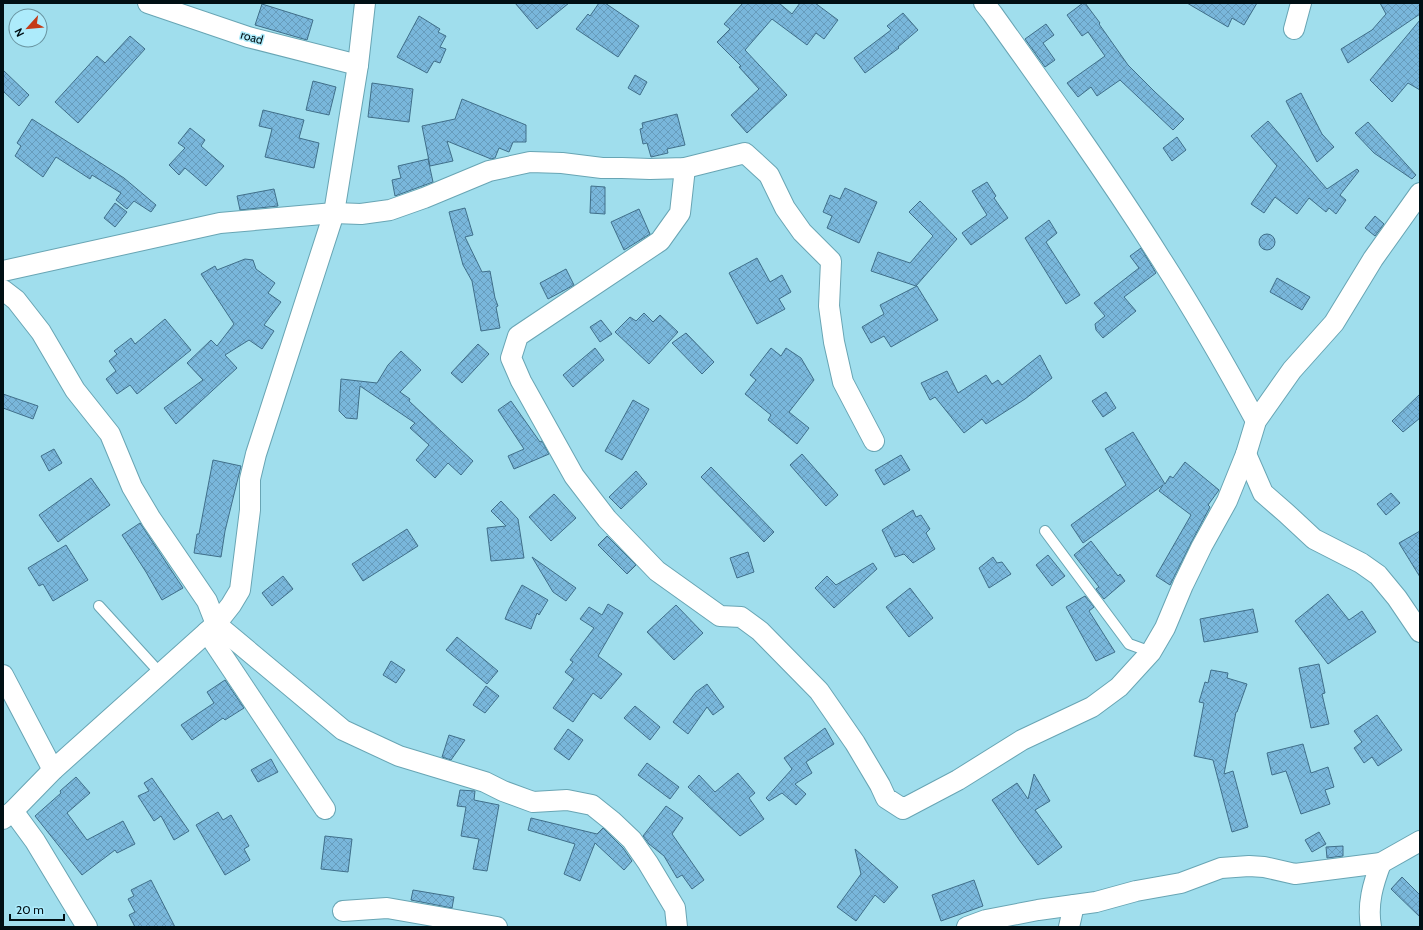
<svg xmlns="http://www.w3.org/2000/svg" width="1423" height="930" font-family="Cabin,sans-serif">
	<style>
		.building { fill: url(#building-cross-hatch); stroke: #406f8a }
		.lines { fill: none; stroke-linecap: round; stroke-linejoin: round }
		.lane-casing { stroke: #68a5b4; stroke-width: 12 }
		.street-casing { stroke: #68a5b4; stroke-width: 22 }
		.lane { stroke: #fff; stroke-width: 10 }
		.street { stroke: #fff; stroke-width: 20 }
		.labels { text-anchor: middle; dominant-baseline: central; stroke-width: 3; stroke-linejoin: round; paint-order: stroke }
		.street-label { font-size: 12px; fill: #000f14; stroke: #adebfb }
	</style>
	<defs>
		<pattern id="building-cross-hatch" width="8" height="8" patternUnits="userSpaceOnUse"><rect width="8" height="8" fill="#79b7db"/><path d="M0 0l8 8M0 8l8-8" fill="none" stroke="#679cbb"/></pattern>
	</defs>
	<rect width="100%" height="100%" fill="#a0deed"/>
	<g class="building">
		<path d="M 515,3 L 569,3 L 537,29 Z"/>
		<path d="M 599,3 L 605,3 L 639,26 L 618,57 L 576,29 L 588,14 L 590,16 Z"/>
		<path d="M 743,3 L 779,3 L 792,14 L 800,3 L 815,3 L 838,20 L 824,39 L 816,33 L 807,45 L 772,19 L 745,50 L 787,95 L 747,133 L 731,115 L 759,89 L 739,67 L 741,66 L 717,42 L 730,29 L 724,24 Z"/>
		<path d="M 1083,3 L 1085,3 L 1100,23 L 1099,24 L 1128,65 L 1155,92 L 1184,119 L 1173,130 L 1120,80 L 1097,96 L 1091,87 L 1078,97 L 1067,83 L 1105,56 L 1088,32 L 1082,36 L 1067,15 Z"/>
		<path d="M 1187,3 L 1257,3 L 1244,25 L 1232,18 L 1228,27 Z"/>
		<path d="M 1380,3 L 1420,3 L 1420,14 L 1348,63 L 1341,49 L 1372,30 L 1386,14 Z"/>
		<path d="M 262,4 L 313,20 L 307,40 L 255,25 Z"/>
		<path d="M 903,13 L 918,30 L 898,47 L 899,48 L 865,73 L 854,58 L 891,30 L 887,26 Z"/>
		<path d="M 419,16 L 440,29 L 438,32 L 446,36 L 440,47 L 446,49 L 440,63 L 434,61 L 427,73 L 397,57 Z"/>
		<path d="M 1420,20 L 1420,90 L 1408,83 L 1392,102 L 1370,80 Z"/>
		<path d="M 1046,24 L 1054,35 L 1043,43 L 1055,60 L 1045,67 L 1025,39 Z"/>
		<path d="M 130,36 L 145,49 L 78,123 L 55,102 L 97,56 L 105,63 Z"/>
		<path d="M 3,70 L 29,95 L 19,106 L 3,91 Z"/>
		<path d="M 635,75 L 647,82 L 640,95 L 628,88 Z"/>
		<path d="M 313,81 L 336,87 L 329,115 L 306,110 Z"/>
		<path d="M 372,83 L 413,89 L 409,122 L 368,117 Z"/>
		<path d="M 1301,93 L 1322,134 L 1334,147 L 1317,162 L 1286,101 Z"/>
		<path d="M 462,99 L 526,125 L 526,142 L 513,142 L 509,152 L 499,148 L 495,158 L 491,159 L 447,141 L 453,161 L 430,166 L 422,126 L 455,119 Z"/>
		<path d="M 263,110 L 304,120 L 299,138 L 319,143 L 314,168 L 265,157 L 272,129 L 259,126 Z"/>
		<path d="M 677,114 L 685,145 L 667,149 L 668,153 L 651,157 L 647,143 L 643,144 L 640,129 L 643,128 L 642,123 Z"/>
		<path d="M 32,119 L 124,178 L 156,205 L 151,212 L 134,201 L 127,209 L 116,200 L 121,193 L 92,175 L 90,179 L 56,157 L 43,177 L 15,156 L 21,146 L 17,143 Z"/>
		<path d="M 1268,121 L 1327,189 L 1357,169 L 1359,171 L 1340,195 L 1346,200 L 1336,214 L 1329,208 L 1326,212 L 1309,198 L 1297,214 L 1275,197 L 1264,213 L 1251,204 L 1277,166 L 1251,136 Z"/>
		<path d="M 1368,122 L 1416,175 L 1412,179 L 1374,153 L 1355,133 Z"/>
		<path d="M 190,128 L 205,140 L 201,146 L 224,166 L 206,186 L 185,168 L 179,175 L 169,165 L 185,148 L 178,143 Z"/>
		<path d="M 1177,137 L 1186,150 L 1172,161 L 1163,148 Z"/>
		<path d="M 428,159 L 433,182 L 395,196 L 392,180 L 401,178 L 398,166 Z"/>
		<path d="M 987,182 L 996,196 L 994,198 L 1008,218 L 971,245 L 962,233 L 987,215 L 972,191 Z"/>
		<path d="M 591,186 L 605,187 L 605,214 L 590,213 Z"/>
		<path d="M 845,188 L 877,202 L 859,243 L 827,228 L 832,216 L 823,212 L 830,195 L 840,199 Z"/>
		<path d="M 274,189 L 278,206 L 240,210 L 237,196 Z"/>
		<path d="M 920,201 L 957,239 L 916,286 L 871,271 L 878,252 L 910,263 L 933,236 L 909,212 Z"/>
		<path d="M 115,203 L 127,212 L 115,227 L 104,218 Z"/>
		<path d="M 465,208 L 473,235 L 465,237 L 482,272 L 490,271 L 495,298 L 498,306 L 496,307 L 500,328 L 481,331 L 472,281 L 463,265 L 449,212 Z"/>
		<path d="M 639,209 L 650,234 L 624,250 L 611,222 Z"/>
		<path d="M 1375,216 L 1384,224 L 1375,236 L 1365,228 Z"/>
		<path d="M 1049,220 L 1057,233 L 1046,242 L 1080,295 L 1066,304 L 1025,238 Z"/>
		<circle cx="1267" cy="242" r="8"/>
		<path d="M 1141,248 L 1156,273 L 1124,297 L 1136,311 L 1103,338 L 1096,330 L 1095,324 L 1105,316 L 1094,303 L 1139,268 L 1130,256 Z"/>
		<path d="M 757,258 L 770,282 L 782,275 L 791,292 L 779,299 L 785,309 L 757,324 L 729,273 Z"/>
		<path d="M 245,259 L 253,260 L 256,269 L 275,283 L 268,293 L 281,302 L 264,325 L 274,331 L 262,349 L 249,340 L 225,355 L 237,368 L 176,424 L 164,408 L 203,380 L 187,363 L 211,340 L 217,346 L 234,324 L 201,274 L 215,266 L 217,270 Z"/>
		<path d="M 566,269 L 574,285 L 548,299 L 540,283 Z"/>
		<path d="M 1277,278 L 1310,297 L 1302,310 L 1270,292 Z"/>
		<path d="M 917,286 L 938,320 L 891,347 L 884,336 L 871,343 L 862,327 L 884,314 L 880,305 Z"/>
		<path d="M 644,313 L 653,322 L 660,315 L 678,332 L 649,364 L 615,332 L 630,317 L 636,321 Z"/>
		<path d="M 165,319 L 191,350 L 137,394 L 130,385 L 117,394 L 106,379 L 116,371 L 109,361 L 117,354 L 114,351 L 131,338 L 135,344 Z"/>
		<path d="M 601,320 L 612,334 L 600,342 L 590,327 Z"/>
		<path d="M 686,333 L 714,362 L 702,374 L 672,343 Z"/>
		<path d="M 478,344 L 489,354 L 462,383 L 451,373 Z"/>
		<path d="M 595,348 L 604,360 L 573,387 L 563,375 Z"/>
		<path d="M 771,348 L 781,356 L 786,348 L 801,358 L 814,380 L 789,412 L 809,428 L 797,444 L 768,420 L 771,415 L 745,394 L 756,380 L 750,375 Z"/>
		<path d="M 401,351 L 421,370 L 400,392 L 410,399 L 409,401 L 473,461 L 461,475 L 448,463 L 435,478 L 416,460 L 429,445 L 410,428 L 415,423 L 360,386 L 357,419 L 346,418 L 339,411 L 341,379 L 377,383 L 388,365 Z"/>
		<path d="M 1040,355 L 1052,378 L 1025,399 L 986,424 L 982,419 L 964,433 L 935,397 L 930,400 L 921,383 L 947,371 L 958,393 L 986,375 L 992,384 L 998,380 L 1002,385 Z"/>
		<path d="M 1106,392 L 1116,408 L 1103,417 L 1092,401 Z"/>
		<path d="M 3,394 L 38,406 L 33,419 L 3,408 Z"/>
		<path d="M 1420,394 L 1420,418 L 1403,432 L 1392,421 Z"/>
		<path d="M 633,400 L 649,409 L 622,460 L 605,451 Z"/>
		<path d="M 511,401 L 540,442 L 542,441 L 549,454 L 514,469 L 508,456 L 524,449 L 498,410 Z"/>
		<path d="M 1133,432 L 1165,484 L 1170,476 L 1173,478 L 1185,462 L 1219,490 L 1208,505 L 1210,507 L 1192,541 L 1170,585 L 1156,576 L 1191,515 L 1159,491 L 1163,485 L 1083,543 L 1071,525 L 1126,485 L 1105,449 Z"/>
		<path d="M 54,449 L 62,463 L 49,471 L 41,456 Z"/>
		<path d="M 802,454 L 838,495 L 826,506 L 790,465 Z"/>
		<path d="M 901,455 L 910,470 L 884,485 L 875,470 Z"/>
		<path d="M 213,460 L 241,466 L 225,531 L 221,557 L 194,553 L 197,534 L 199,534 Z"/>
		<path d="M 711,467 L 774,532 L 764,542 L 701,477 Z"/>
		<path d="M 636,471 L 647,484 L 621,509 L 609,497 Z"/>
		<path d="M 91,478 L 110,505 L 58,542 L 39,515 Z"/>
		<path d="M 1391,493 L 1400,503 L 1386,515 L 1377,504 Z"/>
		<path d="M 554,494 L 576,518 L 551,541 L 529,517 Z"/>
		<path d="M 501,501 L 518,519 L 524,558 L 491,561 L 487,528 L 506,526 L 491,511 Z"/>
		<path d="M 913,510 L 916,517 L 921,515 L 930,529 L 926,533 L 935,549 L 913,563 L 904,554 L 895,557 L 882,530 Z"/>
		<path d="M 140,523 L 183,588 L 162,600 L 146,572 L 122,535 Z"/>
		<path d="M 407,529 L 418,546 L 363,581 L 352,564 Z"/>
		<path d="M 1420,531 L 1420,577 L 1399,543 Z"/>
		<path d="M 607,536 L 636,565 L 627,574 L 598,545 Z"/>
		<path d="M 1091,541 L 1118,576 L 1120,574 L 1125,581 L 1104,599 L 1096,589 L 1099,587 L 1074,555 Z"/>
		<path d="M 66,545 L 88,580 L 53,601 L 43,584 L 39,586 L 28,568 Z"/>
		<path d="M 748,552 L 754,572 L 737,578 L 730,558 Z"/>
		<path d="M 1048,555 L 1065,576 L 1052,586 L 1036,565 Z"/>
		<path d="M 532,557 L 576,588 L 566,601 L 553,592 Z"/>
		<path d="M 993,557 L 997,563 L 1002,562 L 1011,574 L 989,588 L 979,568 Z"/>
		<path d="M 873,563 L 877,569 L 834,608 L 815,588 L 827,576 L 836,585 Z"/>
		<path d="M 283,576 L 293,589 L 272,606 L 262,593 Z"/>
		<path d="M 522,585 L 548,600 L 539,615 L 537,613 L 531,629 L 505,619 L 509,609 Z"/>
		<path d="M 910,588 L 933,618 L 909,637 L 886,607 Z"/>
		<path d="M 1328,594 L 1349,620 L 1362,611 L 1376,632 L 1328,664 L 1295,621 Z"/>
		<path d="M 1085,596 L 1094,607 L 1089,611 L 1115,652 L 1096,661 L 1066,607 Z"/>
		<path d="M 608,604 L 623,613 L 598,656 L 622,674 L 601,699 L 593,693 L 573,722 L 553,708 L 574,679 L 565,672 L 573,662 L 570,660 L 594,628 L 580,619 L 589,607 L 602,615 Z"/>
		<path d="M 676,605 L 703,633 L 674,660 L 647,632 Z"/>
		<path d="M 1253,609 L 1258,632 L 1204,642 L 1200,619 Z"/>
		<path d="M 457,637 L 498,671 L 487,684 L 446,650 Z"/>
		<path d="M 391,661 L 405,670 L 396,683 L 383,675 Z"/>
		<path d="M 1319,664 L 1325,693 L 1322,694 L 1329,724 L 1311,728 L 1299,668 Z"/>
		<path d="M 1211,670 L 1228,673 L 1227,678 L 1247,684 L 1237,712 L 1236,712 L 1224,774 L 1233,771 L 1248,827 L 1232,832 L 1213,760 L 1194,756 L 1204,703 L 1199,702 L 1205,682 L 1208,683 Z"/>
		<path d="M 225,680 L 244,708 L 225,720 L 223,718 L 192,740 L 181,725 L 214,703 L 207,692 Z"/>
		<path d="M 707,684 L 724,707 L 713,715 L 707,707 L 688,734 L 673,722 L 696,692 Z"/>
		<path d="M 486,686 L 499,696 L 485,713 L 473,705 Z"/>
		<path d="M 635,706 L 660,727 L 650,740 L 624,718 Z"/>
		<path d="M 1377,715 L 1402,750 L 1378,766 L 1372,757 L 1364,763 L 1354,748 L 1362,742 L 1354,731 Z"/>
		<path d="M 825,728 L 834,744 L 806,762 L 812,773 L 795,784 L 806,794 L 796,805 L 782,793 L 769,801 L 766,798 L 792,769 L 784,758 Z"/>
		<path d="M 568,729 L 583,740 L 569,760 L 554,749 Z"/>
		<path d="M 449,735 L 465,740 L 451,760 L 442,757 Z"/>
		<path d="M 1303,744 L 1311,773 L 1328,767 L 1334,787 L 1325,790 L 1330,804 L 1301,814 L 1286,771 L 1272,775 L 1267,753 Z"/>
		<path d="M 271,759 L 278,772 L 258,782 L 251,770 Z"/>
		<path d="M 647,763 L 679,787 L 670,799 L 638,775 Z"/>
		<path d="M 738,773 L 755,793 L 749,798 L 764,819 L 740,836 L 688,787 L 699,775 L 715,792 Z"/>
		<path d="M 1034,774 L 1050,801 L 1035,810 L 1062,847 L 1038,865 L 1020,841 L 992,800 L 1017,783 L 1028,799 Z"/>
		<path d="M 76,777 L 90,793 L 67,813 L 87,840 L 123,821 L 135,844 L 117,853 L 115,850 L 82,875 L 35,816 L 61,793 L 60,791 Z"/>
		<path d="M 152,778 L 189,831 L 174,840 L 161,816 L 154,821 L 138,796 L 149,791 L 144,783 Z"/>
		<path d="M 460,790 L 475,791 L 474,800 L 499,805 L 487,871 L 473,869 L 479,839 L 461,836 L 466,807 L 457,806 Z"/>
		<path d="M 666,806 L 683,818 L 672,834 L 704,880 L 692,889 L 682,875 L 677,878 L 664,856 L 649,844 L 643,836 Z"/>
		<path d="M 218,812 L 223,820 L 231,815 L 249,846 L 244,849 L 250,860 L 225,875 L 196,825 Z"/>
		<path d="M 531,818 L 597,834 L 603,828 L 623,848 L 632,861 L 624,870 L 595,843 L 580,881 L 564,874 L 575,844 L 528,830 Z"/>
		<path d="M 1319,832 L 1326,844 L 1312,852 L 1305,840 Z"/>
		<path d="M 325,836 L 352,839 L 348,872 L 321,869 Z"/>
		<path d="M 1343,846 L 1343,856 L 1327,858 L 1326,847 Z"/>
		<path d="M 855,849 L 898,887 L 884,903 L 875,895 L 856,921 L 837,907 L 861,874 Z"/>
		<path d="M 1402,877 L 1420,895 L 1420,917 L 1391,889 Z"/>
		<path d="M 151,880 L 175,927 L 135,927 L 129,915 L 135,912 L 128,899 L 134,896 L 131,890 Z"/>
		<path d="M 974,880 L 983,906 L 941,921 L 932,895 Z"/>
		<path d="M 413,890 L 454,897 L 452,908 L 411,900 Z"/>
	</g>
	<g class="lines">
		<g class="lane-casing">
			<g id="lane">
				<path d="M 1045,531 L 1129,644 L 1151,652"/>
				<path d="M 99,606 L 161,674"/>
			</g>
		</g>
		<g class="street-casing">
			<g id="street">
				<path d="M 148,3 L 248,37 L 358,65"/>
				<path d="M 984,3 L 992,13 C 1050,94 1108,175 1161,259 C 1195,312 1226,366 1256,421"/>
				<path d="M 1294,29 L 1301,3"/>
				<path d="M 685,168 L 680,213 L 660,241 L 518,336 L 511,358 L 521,381 L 574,476 L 607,519 L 657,571 L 720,616 L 741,617 L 760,631 L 819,691 L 855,743 L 880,785 L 886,798 L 903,809 L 958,780 L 1022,740 L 1092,707 L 1119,687 L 1151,652 L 1165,628 L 1183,585 L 1202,546 L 1227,501 L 1246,454 L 1256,421 L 1292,370 L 1334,323 L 1373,259 L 1420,193"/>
				<path d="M 3,271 L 220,223 L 334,213 L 361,214 L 390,210 L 424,198 L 489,171 L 530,162 L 562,163 L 602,168 L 622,168 L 650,169 L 685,168 L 745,153 L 769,175 L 785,208 L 802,232 L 831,261 L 829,306 L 834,342 L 843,382 L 874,441"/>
				<path d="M 3,290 L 16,300 L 41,332 L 75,390 L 110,434 L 132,487 L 151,519 L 207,601 L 216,624 L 343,730 L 399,756 L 485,782 L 503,791 L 533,802 L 567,800 L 592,805 L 612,821 L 632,840 L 648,863 L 675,908 L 677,927"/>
				<path d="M 1246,454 L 1263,493 L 1286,513 L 1314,539 L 1361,563 L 1378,575 L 1397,598 L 1420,632"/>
				<path d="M 207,632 L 325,809"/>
				<path d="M 3,675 L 53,770"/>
				<path d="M 13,811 L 35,841 L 87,927"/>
				<path d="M 3,819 L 13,811 L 53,770 L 216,624 L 231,605 L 240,590 L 250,510 L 250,479 L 256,454 L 334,213 L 358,65 L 365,3"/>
				<path d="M 343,911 L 387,908 L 497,927"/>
				<path d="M 967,927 L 986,920 L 1038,910 L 1096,902 L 1136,891 L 1181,883 L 1221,868 L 1249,866 L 1264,867 L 1295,874 L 1381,863 L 1420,841"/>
				<path d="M 1069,927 L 1074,905"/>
				<path d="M 1371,927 C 1367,904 1373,884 1381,863"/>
			</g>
		</g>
		<use href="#lane" class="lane"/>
		<use href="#street" class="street"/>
	</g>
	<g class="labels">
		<g class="street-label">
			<text transform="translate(252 37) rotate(16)">road</text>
		</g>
	</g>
	<rect width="1423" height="930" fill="none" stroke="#000f14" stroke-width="8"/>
	<g transform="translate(28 28) rotate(243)"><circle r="19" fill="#adebfb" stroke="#68939f"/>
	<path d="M0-3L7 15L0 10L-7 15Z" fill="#c43a16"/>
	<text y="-6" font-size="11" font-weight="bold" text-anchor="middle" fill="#000f14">N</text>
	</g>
	<path d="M10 914v6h54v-6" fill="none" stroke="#000f14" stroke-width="2"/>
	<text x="16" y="914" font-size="12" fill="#000f14" stroke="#adebfb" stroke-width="3" paint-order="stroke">20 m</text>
</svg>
